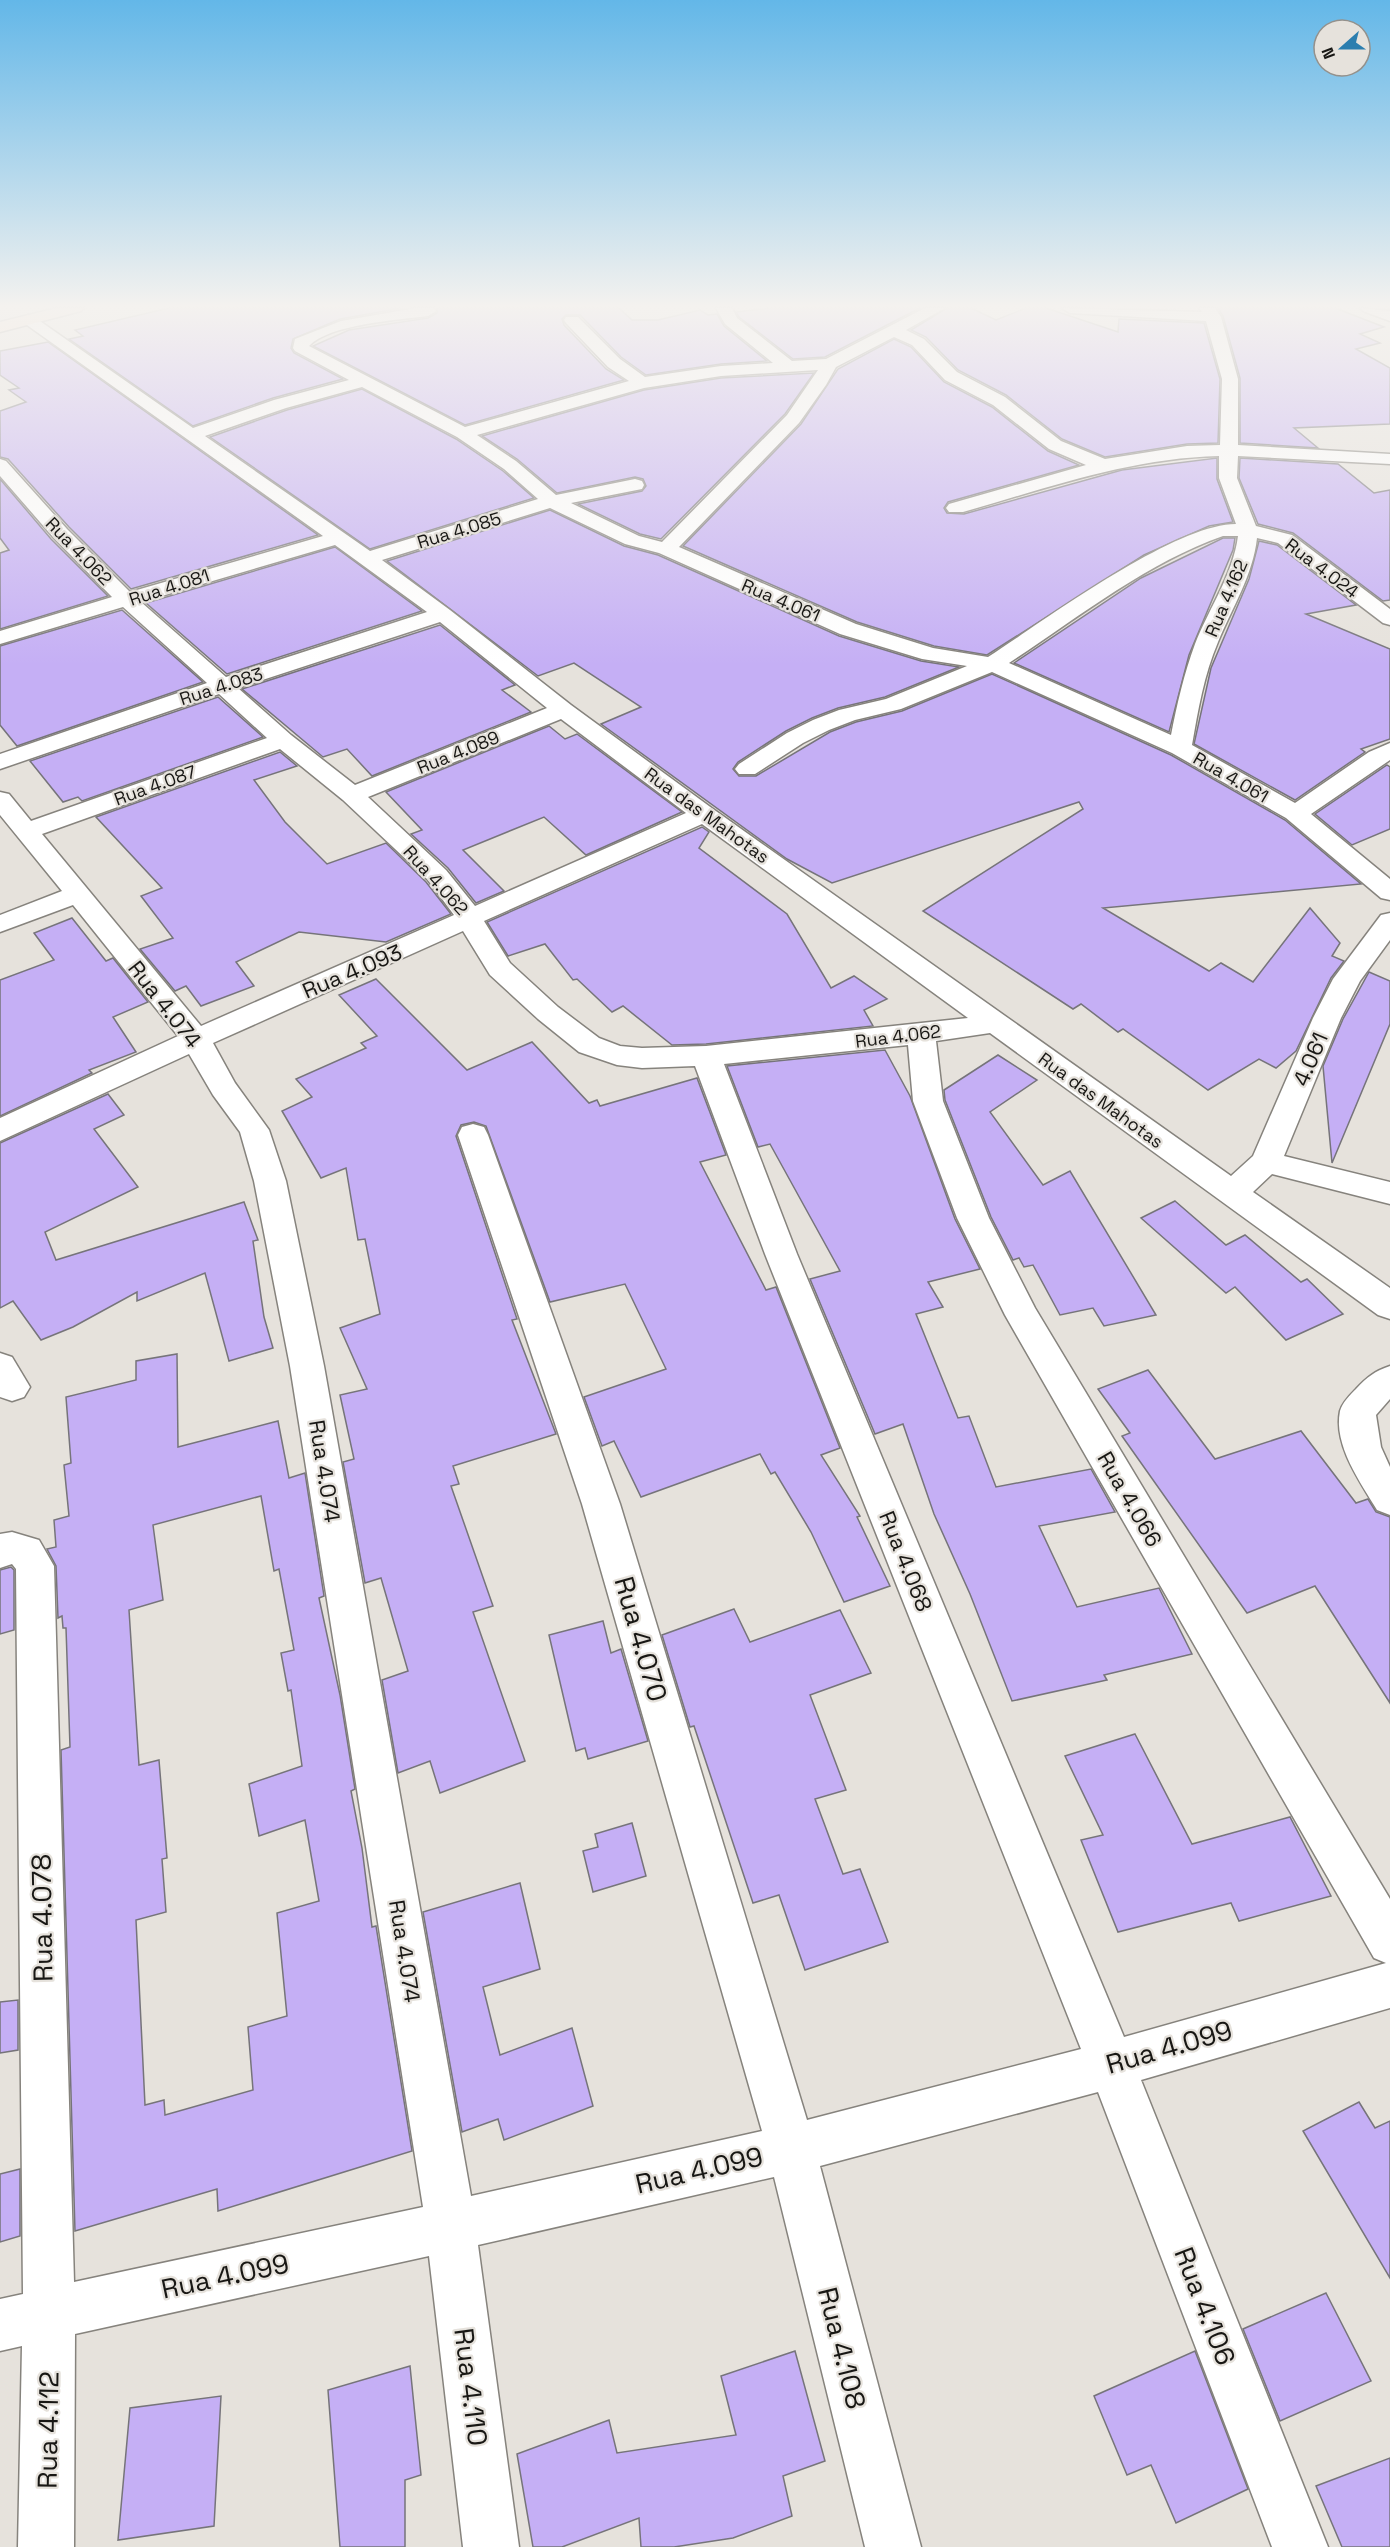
<svg xmlns="http://www.w3.org/2000/svg" width="1390" height="2547" font-family="'Space Grotesk',sans-serif">
	<style>
		.building { fill: #c5aff5; stroke: #76747a; stroke-width: 1.5; fill-rule: evenodd }
		.lines { fill: none; stroke-linecap: round; stroke-linejoin: round }
		.street-casing { stroke: #86837d; stroke-width: 3 }
		.secondary-casing { stroke: #86837d; stroke-width: 3 }
		.street { fill: #fff; fill-rule: evenodd }
		.secondary { fill: #fbdec8; fill-rule: evenodd }
		.labels { text-anchor: middle; dominant-baseline: central; stroke-width: 4.5; stroke-linejoin: round; paint-order: stroke }
		.far-street-label { font-size: 18px; fill: #181714; stroke: #e6e2dc }
		.street-label { font-size: 22px; fill: #181714; stroke: #e6e2dc }
		.near-street-label { font-size: 27px; fill: #181714; stroke: #e6e2dc }
	</style>
	<rect width="100%" height="100%" fill="#e6e2dc"/>
	<g class="building">
		<path d="M 169,308 L 402,308 L 340,319 L 293,339 L 291,348 L 294,353 L 343,379 L 273,398 L 193,426 L 69,339 L 83,336 L 75,330 Z"/>
		<path d="M 437,308 L 619,308 L 632,320 L 658,320 L 700,310 L 708,315 L 717,314 L 724,326 L 767,361 L 721,364 L 646,375 L 621,357 L 580,315 L 566,315 L 562,319 L 564,325 L 606,369 L 624,380 L 465,425 L 313,346 L 349,330 L 428,318 L 437,313 Z"/>
		<path d="M 770,308 L 920,308 L 825,357 L 793,359 L 739,317 L 736,312 Z"/>
		<path d="M 947,308 L 971,308 L 996,320 L 1026,308 L 1046,308 L 1118,332 L 1119,319 L 1204,323 L 1220,379 L 1218,443 L 1187,444 L 1105,457 L 1062,439 L 1006,395 L 958,370 L 926,337 L 911,330 Z"/>
		<path d="M 1218,308 L 1335,308 L 1384,327 L 1360,334 L 1380,343 L 1356,349 L 1390,368 L 1390,424 L 1294,428 L 1318,448 L 1240,443 L 1240,378 L 1223,316 Z"/>
		<path d="M 894,339 L 911,347 L 944,382 L 992,407 L 1048,451 L 1079,465 L 948,502 L 944,508 L 947,513 L 964,514 L 1122,470 L 1217,458 L 1217,479 L 1233,522 L 1209,526 L 1144,555 L 987,655 L 934,646 L 857,622 L 683,546 L 801,424 L 838,369 Z"/>
		<path d="M 48,342 L 318,535 L 131,589 L 69,527 L 8,459 L 0,457 L 0,411 L 26,402 L 9,390 L 19,388 L 0,375 L 0,351 Z"/>
		<path d="M 814,373 L 785,414 L 661,539 L 640,534 L 578,504 L 642,491 L 646,486 L 643,479 L 635,477 L 557,493 L 517,459 L 482,436 L 644,390 L 721,378 Z"/>
		<path d="M 362,389 L 456,439 L 503,471 L 534,498 L 370,549 L 210,437 L 287,410 Z"/>
		<path d="M 1240,458 L 1338,464 L 1374,493 L 1390,490 L 1390,600 L 1383,601 L 1293,533 L 1258,524 L 1239,478 Z"/>
		<path d="M 0,479 L 51,539 L 108,596 L 0,629 L 0,553 L 9,550 L 0,538 Z"/>
		<path d="M 550,510 L 624,546 L 658,555 L 839,636 L 921,661 L 959,667 L 885,697 L 838,708 L 812,718 L 786,731 L 738,762 L 733,769 L 739,776 L 756,776 L 830,732 L 856,722 L 902,711 L 992,674 L 1171,755 L 1285,820 L 1361,884 L 1103,908 L 1209,971 L 1221,963 L 1253,982 L 1310,908 L 1340,943 L 1332,956 L 1344,961 L 1331,978 L 1296,1051 L 1276,1068 L 1259,1059 L 1208,1090 L 1123,1029 L 1118,1032 L 1081,1004 L 1073,1009 L 923,911 L 1083,809 L 1079,802 L 832,883 L 787,859 L 601,724 L 641,707 L 574,663 L 538,676 L 387,561 Z"/>
		<path d="M 1223,538 L 1235,538 L 1233,550 L 1189,655 L 1169,732 L 1014,663 L 1141,578 Z"/>
		<path d="M 1259,541 L 1277,545 L 1356,605 L 1306,614 L 1390,649 L 1390,739 L 1361,749 L 1365,752 L 1295,800 L 1194,744 L 1211,668 L 1249,579 Z"/>
		<path d="M 335,547 L 422,611 L 227,674 L 146,603 Z"/>
		<path d="M 122,610 L 203,682 L 17,746 L 0,725 L 0,646 Z"/>
		<path d="M 440,625 L 515,685 L 502,690 L 531,712 L 372,776 L 347,749 L 323,757 L 242,689 Z"/>
		<path d="M 218,697 L 263,737 L 82,801 L 78,797 L 63,802 L 30,761 Z"/>
		<path d="M 549,726 L 565,739 L 577,734 L 682,812 L 586,855 L 544,817 L 463,850 L 504,891 L 476,903 L 448,868 L 411,834 L 422,830 L 386,792 Z"/>
		<path d="M 280,752 L 297,766 L 254,780 L 285,822 L 327,864 L 386,843 L 426,882 L 451,914 L 386,942 L 299,932 L 236,962 L 254,986 L 201,1006 L 186,986 L 175,991 L 140,949 L 173,938 L 141,896 L 162,888 L 96,817 Z"/>
		<path d="M 1387,765 L 1390,767 L 1390,829 L 1352,845 L 1315,814 Z"/>
		<path d="M 702,827 L 709,832 L 699,848 L 787,914 L 831,988 L 854,976 L 887,999 L 864,1010 L 873,1026 L 706,1044 L 672,1045 L 623,1006 L 612,1012 L 577,979 L 573,980 L 545,944 L 508,956 L 487,922 Z"/>
		<path d="M 72,918 L 106,961 L 113,958 L 148,1002 L 113,1017 L 136,1052 L 89,1070 L 92,1073 L 0,1116 L 0,980 L 54,960 L 34,933 Z"/>
		<path d="M 1369,972 L 1390,981 L 1390,1024 L 1332,1163 L 1323,1066 L 1343,1019 Z"/>
		<path d="M 376,979 L 467,1070 L 532,1042 L 589,1103 L 597,1100 L 600,1106 L 697,1078 L 726,1155 L 700,1162 L 766,1290 L 776,1287 L 840,1448 L 821,1455 L 860,1516 L 857,1517 L 890,1586 L 844,1602 L 811,1532 L 775,1472 L 771,1474 L 760,1454 L 641,1497 L 614,1441 L 602,1446 L 584,1397 L 666,1369 L 625,1284 L 550,1302 L 486,1126 L 474,1122 L 461,1125 L 456,1136 L 517,1319 L 512,1320 L 556,1434 L 453,1466 L 459,1484 L 451,1486 L 493,1606 L 473,1612 L 525,1761 L 440,1793 L 430,1761 L 398,1773 L 382,1680 L 408,1671 L 381,1578 L 365,1583 L 343,1462 L 354,1459 L 340,1395 L 367,1389 L 340,1328 L 380,1314 L 365,1239 L 358,1240 L 346,1168 L 321,1178 L 282,1111 L 312,1097 L 296,1079 L 366,1048 L 361,1043 L 377,1036 L 339,995 Z"/>
		<path d="M 885,1050 L 910,1096 L 955,1219 L 980,1269 L 928,1282 L 943,1307 L 916,1314 L 958,1418 L 969,1416 L 996,1487 L 1091,1469 L 1115,1512 L 1039,1526 L 1077,1607 L 1159,1588 L 1192,1654 L 1104,1675 L 1107,1680 L 1012,1701 L 970,1594 L 934,1514 L 903,1424 L 875,1434 L 810,1279 L 840,1271 L 770,1144 L 758,1147 L 727,1066 Z"/>
		<path d="M 998,1055 L 1037,1080 L 990,1112 L 1043,1185 L 1070,1171 L 1156,1315 L 1104,1326 L 1093,1308 L 1060,1315 L 1033,1265 L 1024,1267 L 1019,1258 L 1013,1260 L 991,1217 L 945,1100 L 944,1090 Z"/>
		<path d="M 108,1094 L 124,1115 L 94,1129 L 138,1187 L 45,1232 L 56,1260 L 244,1202 L 258,1240 L 253,1241 L 264,1317 L 273,1348 L 229,1361 L 205,1273 L 137,1301 L 137,1292 L 73,1327 L 41,1340 L 13,1301 L 0,1308 L 0,1143 Z"/>
		<path d="M 1175,1201 L 1226,1245 L 1245,1235 L 1301,1282 L 1307,1279 L 1343,1314 L 1286,1340 L 1235,1287 L 1226,1293 L 1141,1218 Z"/>
		<path d="M 177,1354 L 178,1447 L 278,1421 L 289,1478 L 305,1473 L 324,1596 L 319,1598 L 340,1695 L 355,1789 L 351,1791 L 362,1848 L 372,1927 L 376,1926 L 412,2151 L 218,2211 L 217,2189 L 75,2231 L 61,1750 L 70,1747 L 66,1628 L 63,1628 L 62,1616 L 58,1618 L 56,1566 L 47,1549 L 56,1547 L 54,1520 L 69,1516 L 64,1465 L 71,1463 L 66,1397 L 136,1380 L 136,1361 ZM 261,1496 L 274,1571 L 279,1569 L 294,1650 L 281,1653 L 288,1691 L 291,1690 L 302,1766 L 249,1784 L 259,1836 L 305,1820 L 319,1901 L 277,1913 L 287,2016 L 248,2027 L 253,2090 L 165,2115 L 164,2100 L 145,2105 L 136,1920 L 166,1912 L 162,1859 L 167,1858 L 159,1760 L 139,1765 L 129,1610 L 163,1600 L 153,1525 Z"/>
		<path d="M 1148,1370 L 1215,1459 L 1301,1431 L 1356,1503 L 1368,1499 L 1376,1512 L 1390,1517 L 1390,1703 L 1315,1586 L 1247,1613 L 1122,1436 L 1130,1433 L 1098,1389 Z"/>
		<path d="M 11,1567 L 14,1570 L 14,1630 L 0,1634 L 0,1570 Z"/>
		<path d="M 734,1609 L 750,1642 L 840,1610 L 871,1673 L 810,1695 L 846,1790 L 815,1799 L 843,1874 L 860,1869 L 888,1942 L 805,1970 L 779,1895 L 753,1903 L 694,1726 L 690,1727 L 662,1635 Z"/>
		<path d="M 603,1621 L 611,1653 L 621,1649 L 648,1741 L 588,1759 L 585,1748 L 576,1751 L 549,1635 Z"/>
		<path d="M 1135,1734 L 1192,1844 L 1290,1817 L 1331,1896 L 1239,1921 L 1231,1903 L 1118,1932 L 1081,1840 L 1103,1835 L 1065,1756 Z"/>
		<path d="M 632,1823 L 646,1876 L 593,1892 L 583,1851 L 598,1847 L 595,1834 Z"/>
		<path d="M 520,1883 L 540,1969 L 483,1987 L 500,2055 L 572,2028 L 593,2106 L 504,2140 L 498,2119 L 462,2132 L 423,1912 Z"/>
		<path d="M 18,2000 L 18,2050 L 0,2053 L 0,2002 Z"/>
		<path d="M 1359,2102 L 1375,2128 L 1390,2121 L 1390,2278 L 1303,2131 Z"/>
		<path d="M 20,2169 L 20,2236 L 0,2242 L 0,2174 Z"/>
		<path d="M 1326,2293 L 1371,2381 L 1280,2421 L 1243,2329 Z"/>
		<path d="M 795,2351 L 825,2461 L 783,2476 L 792,2516 L 733,2538 L 674,2547 L 641,2547 L 639,2518 L 562,2547 L 533,2547 L 517,2454 L 609,2420 L 617,2453 L 736,2435 L 721,2376 Z"/>
		<path d="M 1195,2351 L 1248,2489 L 1176,2523 L 1151,2465 L 1127,2475 L 1094,2396 Z"/>
		<path d="M 410,2366 L 421,2475 L 405,2480 L 405,2547 L 340,2547 L 328,2390 Z"/>
		<path d="M 221,2396 L 214,2526 L 118,2540 L 130,2408 Z"/>
		<path d="M 1390,2458 L 1390,2547 L 1342,2547 L 1316,2486 Z"/>
	</g>
	<g class="lines">
		<g class="street-casing">
			<g id="street">
				<path d="M 416,308 L 434,308 L 436,311 L 428,316 C 398,320 330,324 309,346 L 465,427 L 629,381 L 608,367 L 566,323 L 564,320 L 566,317 L 578,317 L 620,359 L 645,377 L 721,366 L 773,363 L 725,324 L 716,308 L 732,308 L 737,318 L 792,361 L 826,359 L 925,308 L 945,308 L 906,330 L 924,339 L 957,372 L 1005,397 L 1061,441 L 1105,459 L 1187,446 L 1220,445 L 1222,379 L 1206,321 L 1070,313 L 1062,308 L 1202,312 L 1199,308 L 1215,308 L 1221,317 L 1238,379 L 1238,445 L 1390,454 L 1390,464 L 1238,456 L 1237,478 L 1256,526 L 1292,535 L 1390,609 L 1390,625 L 1383,623 L 1278,543 L 1257,538 C 1253,575 1232,608 1218,642 C 1204,675 1198,710 1192,745 L 1295,803 L 1369,752 L 1390,743 L 1390,760 L 1311,814 L 1390,879 L 1390,900 L 1381,898 L 1286,818 L 1172,753 L 992,672 L 901,709 L 855,720 L 829,730 L 803,743 L 755,774 L 739,774 L 735,769 L 739,764 L 787,733 L 813,720 L 839,710 L 886,699 L 967,666 L 922,659 L 840,634 L 659,553 L 625,544 L 550,508 L 382,560 L 450,610 L 571,705 L 713,809 L 1231,1176 L 1253,1156 L 1313,1018 L 1333,979 L 1381,915 L 1390,913 L 1390,940 L 1360,981 L 1341,1018 L 1284,1156 L 1390,1182 L 1390,1204 L 1272,1174 L 1253,1192 L 1390,1288 L 1390,1319 L 1378,1315 L 990,1033 L 936,1041 L 943,1101 L 989,1218 L 1035,1308 L 1390,1899 L 1390,2008 L 1141,2080 L 1328,2547 L 1272,2547 L 1098,2092 L 820,2166 L 921,2547 L 865,2547 L 774,2177 L 478,2245 L 519,2547 L 463,2547 L 429,2256 L 75,2334 L 74,2547 L 18,2547 L 22,2346 L 0,2351 L 0,2299 L 23,2294 L 16,1569 L 12,1564 L 0,1568 L 0,1534 L 12,1532 L 39,1540 L 54,1566 L 74,2282 L 423,2207 L 290,1366 L 254,1181 L 240,1132 L 213,1095 L 189,1054 L 0,1141 L 0,1118 L 178,1036 L 73,905 L 0,932 L 0,915 L 62,891 L 0,815 L 0,792 L 9,794 L 31,821 L 267,738 L 219,694 L 0,769 L 0,754 L 207,683 L 123,607 L 0,644 L 0,631 L 112,597 L 53,537 L 0,476 L 0,459 L 6,461 L 67,529 L 130,592 L 323,536 L 20,320 L 28,315 L 34,317 L 193,428 L 274,400 L 349,380 L 295,351 L 293,348 L 295,339 L 341,321 ZM 894,337 L 912,345 L 945,380 L 993,405 L 1049,449 L 1086,465 L 949,504 L 946,508 L 949,512 L 963,512 C 1047,488 1131,458 1219,456 L 1219,478 L 1236,524 C 1174,524 1044,621 988,657 L 933,648 L 856,624 L 679,547 L 799,423 L 826,385 L 836,367 ZM 818,370 L 787,415 L 662,542 L 639,536 L 571,503 L 642,489 L 644,485 L 642,481 L 635,479 L 556,495 L 516,461 L 477,435 L 644,388 L 721,376 ZM 362,387 L 457,437 L 504,469 L 538,499 L 370,551 L 205,436 L 286,408 ZM 1223,536 L 1238,536 C 1233,575 1209,608 1195,644 C 1184,674 1177,704 1171,735 L 1009,663 C 1076,619 1148,562 1223,536 ZM 335,545 L 427,612 L 226,677 L 141,602 ZM 440,622 L 547,708 L 355,785 L 291,735 L 238,688 ZM 561,719 L 686,813 L 475,906 L 446,870 L 368,797 ZM 280,749 L 343,800 L 428,880 L 454,915 L 201,1026 L 42,834 ZM 702,824 L 968,1018 L 706,1046 L 642,1048 L 620,1046 L 599,1038 L 558,1007 L 510,963 L 484,921 ZM 463,931 L 490,975 L 538,1019 L 579,1052 L 617,1065 L 642,1068 L 695,1066 L 765,1254 L 1081,2049 L 807,2120 L 620,1504 L 488,1135 L 484,1127 L 473,1124 L 462,1127 L 458,1135 L 582,1504 L 762,2131 L 471,2196 L 324,1366 L 286,1181 L 269,1130 L 235,1083 L 213,1043 ZM 908,1045 L 913,1101 L 957,1218 L 1005,1315 L 1374,1958 L 1386,1963 L 1124,2037 L 797,1254 L 724,1064 Z"/>
				<path d="M 1360,308 L 1390,311 L 1390,321 L 1363,311 Z"/>
				<path d="M 0,1353 L 12,1357 L 30,1387 L 24,1397 L 12,1401 L 0,1397 Z"/>
				<path d="M 1390,1366 L 1390,1399 L 1376,1415 L 1381,1447 L 1390,1467 L 1390,1515 L 1377,1510 C 1361,1483 1333,1445 1340,1411 C 1342,1403 1350,1395 1356,1389 C 1367,1377 1375,1371 1390,1366 Z"/>
			</g>
		</g>
		<g class="secondary-casing">
			<path id="secondary" d="M 57,308 L 84,308 L 81,311 L 0,332 L 0,322 Z"/>
		</g>
		<use href="#street" class="street"/>
		<use href="#secondary" class="secondary"/>
	</g>
	<linearGradient id="sky" x2="0" y2="1"><stop stop-color="#63b7e8"/><stop offset="0.46" stop-color="#f4f2ef"/><stop offset="1" stop-color="#f4f2ef" stop-opacity="0"/></linearGradient>
	<rect width="1390" height="665" fill="url(#sky)"/>
	<g class="labels">
		<g class="far-street-label">
			<text transform="translate(459 530) rotate(-17)">Rua 4.085</text>
			<text transform="translate(79 551) rotate(46)">Rua 4.062</text>
			<text transform="translate(1322 568) rotate(37)">Rua 4.024</text>
			<text transform="translate(169 587) rotate(-18)">Rua 4.081</text>
			<text transform="translate(1226 598) rotate(-67)">Rua 4.162</text>
			<text transform="translate(781 600) rotate(23)">Rua 4.061</text>
			<text transform="translate(221 686) rotate(-18)">Rua 4.083</text>
			<text transform="translate(458 752) rotate(-22)">Rua 4.089</text>
			<text transform="translate(1231 777) rotate(30)">Rua 4.061</text>
			<text transform="translate(155 785) rotate(-20)">Rua 4.087</text>
			<text transform="translate(707 815) rotate(36)">Rua das Mahotas</text>
			<text transform="translate(436 880) rotate(48)">Rua 4.062</text>
			<text transform="translate(898 1036) rotate(-7)">Rua 4.062</text>
			<text transform="translate(1101 1100) rotate(36)">Rua das Mahotas</text>
		</g>
		<g class="street-label">
			<text transform="translate(352 971) rotate(-23)">Rua 4.093</text>
			<text transform="translate(165 1004) rotate(52)">Rua 4.074</text>
			<text transform="translate(1310 1059) rotate(-67)">4.061</text>
			<text transform="translate(325 1471) rotate(81)">Rua 4.074</text>
			<text transform="translate(1130 1499) rotate(60)">Rua 4.066</text>
			<text transform="translate(906 1561) rotate(68)">Rua 4.068</text>
			<text transform="translate(405 1951) rotate(81)">Rua 4.074</text>
		</g>
		<g class="near-street-label">
			<text transform="translate(641 1639) rotate(74)">Rua 4.070</text>
			<text transform="translate(42 1918) rotate(-91)">Rua 4.078</text>
			<text transform="translate(1169 2047) rotate(-16)">Rua 4.099</text>
			<text transform="translate(699 2170) rotate(-13)">Rua 4.099</text>
			<text transform="translate(225 2276) rotate(-12)">Rua 4.099</text>
			<text transform="translate(1205 2306) rotate(69)">Rua 4.106</text>
			<text transform="translate(842 2348) rotate(76)">Rua 4.108</text>
			<text transform="translate(471 2387) rotate(83)">Rua 4.110</text>
			<text transform="translate(48 2430) rotate(-89)">Rua 4.112</text>
		</g>
	</g>
	<g transform="translate(1342 48) rotate(249)"><circle r="28" fill="#e6e2dc" stroke="#94918c" stroke-width="1.5"/>
	<path d="M0-4.5L10 22L0 15L-10 22Z" fill="#2c7eaf"/>
	<text y="-9" font-size="16" font-weight="bold" text-anchor="middle" fill="#181714">N</text>
	</g>
</svg>
